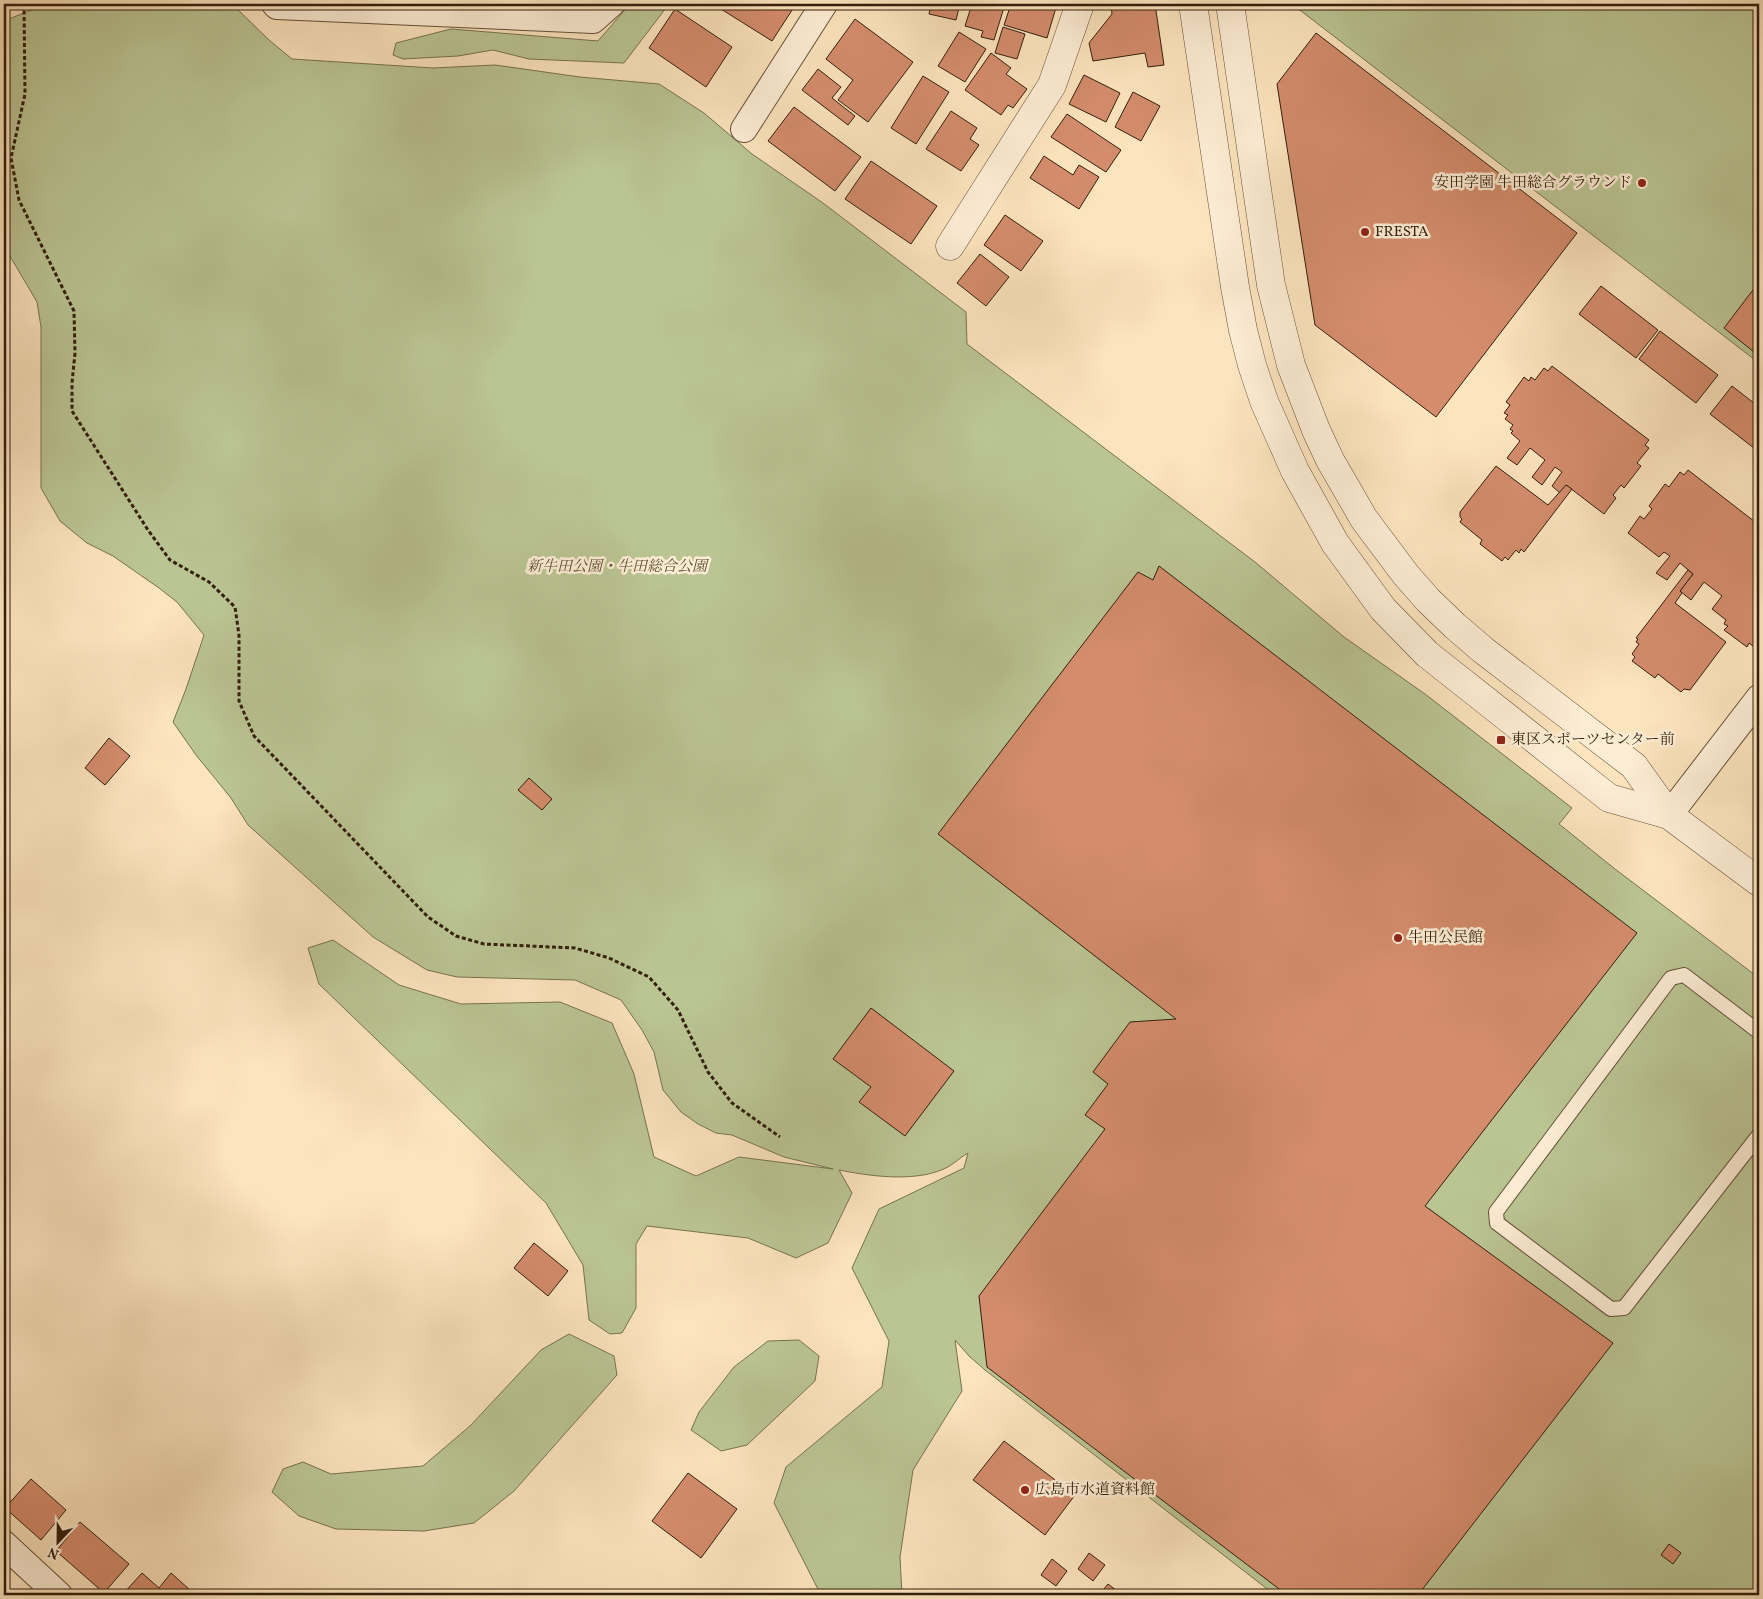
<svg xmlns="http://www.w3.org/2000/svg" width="1763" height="1599" font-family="Vollkorn,'Noto Serif JP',serif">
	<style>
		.green { fill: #bbc594; stroke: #777250 }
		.building { fill: #d48c6d; stroke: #331f0c }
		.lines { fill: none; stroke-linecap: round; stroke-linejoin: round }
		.service-casing { stroke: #655038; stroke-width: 16 }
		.minor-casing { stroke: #655038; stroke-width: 28 }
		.tertiary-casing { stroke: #655038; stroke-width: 29 }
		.path { stroke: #331f0c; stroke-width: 3; stroke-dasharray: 4 2.5; stroke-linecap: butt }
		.service { stroke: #fdedd5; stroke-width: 14 }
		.minor { stroke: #fdedd5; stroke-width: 26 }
		.tertiary { stroke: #fdedd5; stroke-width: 28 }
		.poi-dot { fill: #8f2418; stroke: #fdedd5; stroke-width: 2 }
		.labels { text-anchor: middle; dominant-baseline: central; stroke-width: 5; stroke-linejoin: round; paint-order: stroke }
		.poi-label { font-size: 15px; fill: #331f0c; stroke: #fdedd5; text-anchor: start }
		.park-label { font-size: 15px; font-style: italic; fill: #5c5135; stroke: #fdedd5 }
	</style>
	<rect width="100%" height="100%" fill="#fce4be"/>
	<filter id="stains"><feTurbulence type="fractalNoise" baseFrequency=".004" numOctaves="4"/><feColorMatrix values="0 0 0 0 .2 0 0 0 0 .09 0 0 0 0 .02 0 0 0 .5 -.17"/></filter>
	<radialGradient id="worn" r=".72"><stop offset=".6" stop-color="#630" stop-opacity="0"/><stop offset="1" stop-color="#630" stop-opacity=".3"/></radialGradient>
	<g class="green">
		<path d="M 46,4 L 232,4 L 269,40 L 292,59 L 433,68 L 495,65 L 580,77 L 659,84 L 704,113 L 752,154 L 823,203 L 966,312 L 967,344 L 1255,562 L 1344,637 L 1425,694 L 1572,808 L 1559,824 L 1615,869 L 1759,978 L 1759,1595 L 1275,1595 L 985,1370 L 969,1356 L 955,1340 L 962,1391 L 913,1470 L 900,1557 L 902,1595 L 821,1595 L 774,1503 L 786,1467 L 882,1387 L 889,1341 L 852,1268 L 879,1209 L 964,1168 L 968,1153 C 959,1158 951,1167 941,1170 C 912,1182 869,1176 839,1170 L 852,1193 L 828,1243 L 796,1258 L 748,1238 L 647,1226 L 636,1244 L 636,1308 L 622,1333 L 610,1334 L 589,1320 L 583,1265 L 546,1203 L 319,984 L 308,948 L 333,940 L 399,985 L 461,1004 L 560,1002 L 612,1023 L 634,1074 L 654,1157 L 696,1176 L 739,1157 L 833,1169 L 784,1157 L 732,1135 L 716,1133 L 698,1124 L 681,1112 L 663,1090 L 654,1052 L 642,1030 L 621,1000 L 575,980 L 457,977 L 427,970 L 373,937 L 248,825 L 231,798 L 196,755 L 173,722 L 186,689 L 204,635 L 177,602 L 159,588 L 113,556 L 87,543 L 60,521 L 41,488 L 41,327 L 37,302 L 4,246 L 4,21 Z"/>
		<path d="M 630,4 L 669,4 L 624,63 L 529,59 L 493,50 L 458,56 L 403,59 L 393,55 L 396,43 L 451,29 L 598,41 Z"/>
		<path d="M 1292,4 L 1759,4 L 1759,363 Z"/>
		<path d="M 569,1334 L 614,1356 L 617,1375 L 514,1491 L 474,1523 L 424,1531 L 336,1529 L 299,1516 L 272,1492 L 283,1469 L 303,1462 L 331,1474 L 423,1466 L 470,1426 L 541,1350 Z"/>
		<path d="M 799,1340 L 819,1356 L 815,1381 L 747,1445 L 721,1451 L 691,1430 L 699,1412 L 734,1367 L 768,1341 Z"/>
	</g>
	<g class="building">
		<path d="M 713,4 L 796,4 L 772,41 Z"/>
		<path d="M 931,4 L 960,4 L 956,20 L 929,14 Z"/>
		<path d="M 972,4 L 1005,4 L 994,40 L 981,37 L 983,31 L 965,26 Z"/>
		<path d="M 1011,4 L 1057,4 L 1047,38 L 1004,25 Z"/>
		<path d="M 1111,4 L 1155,4 L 1164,65 L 1148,67 L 1145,53 L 1093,61 L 1089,43 L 1112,14 Z"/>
		<path d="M 675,9 L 732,47 L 706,87 L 649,48 Z"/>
		<path d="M 855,19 L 913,62 L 868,122 L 838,100 L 853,80 L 826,59 Z"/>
		<path d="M 1003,27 L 1025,34 L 1017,59 L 995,53 Z"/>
		<path d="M 959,32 L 986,49 L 965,82 L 938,66 Z"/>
		<path d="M 1316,33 L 1577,233 L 1436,417 L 1315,325 L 1277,84 Z"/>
		<path d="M 991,53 L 1011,68 L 1006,74 L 1027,89 L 1013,108 L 1008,105 L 1001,115 L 965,90 Z"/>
		<path d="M 818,69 L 841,87 L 832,98 L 855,116 L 848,125 L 802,90 Z"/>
		<path d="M 1084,75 L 1120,93 L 1106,122 L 1069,104 Z"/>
		<path d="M 923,76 L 949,92 L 916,144 L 891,128 Z"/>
		<path d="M 1133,92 L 1160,106 L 1141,141 L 1115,127 Z"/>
		<path d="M 794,107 L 861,157 L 835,191 L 768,141 Z"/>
		<path d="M 951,111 L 977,128 L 970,139 L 979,145 L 961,171 L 926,149 Z"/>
		<path d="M 1067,114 L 1121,150 L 1106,172 L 1051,137 Z"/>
		<path d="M 1044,156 L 1073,175 L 1079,165 L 1099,177 L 1079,209 L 1030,178 Z"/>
		<path d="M 871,161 L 937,206 L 911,244 L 845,199 Z"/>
		<path d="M 1005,215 L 1043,241 L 1021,271 L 984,245 Z"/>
		<path d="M 980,254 L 1009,277 L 986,306 L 957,283 Z"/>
		<path d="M 1759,282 L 1759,356 L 1724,328 Z"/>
		<path d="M 1601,286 L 1658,330 L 1636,358 L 1579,314 Z"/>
		<path d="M 1660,331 L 1718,375 L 1696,403 L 1639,359 Z"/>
		<path d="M 1552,366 L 1649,440 L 1645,445 L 1649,448 L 1637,463 L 1641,466 L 1624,488 L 1621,485 L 1613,495 L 1616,498 L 1604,514 L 1566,485 L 1560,493 L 1552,486 L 1562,472 L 1555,467 L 1542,485 L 1532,477 L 1545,460 L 1530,448 L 1517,465 L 1507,458 L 1520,441 L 1511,433 L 1513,431 L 1510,429 L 1513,425 L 1505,419 L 1508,415 L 1504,413 L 1510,405 L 1506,402 L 1524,377 L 1529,381 L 1531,377 L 1535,380 L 1544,368 L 1548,371 Z"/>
		<path d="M 1732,386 L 1759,407 L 1759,452 L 1710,414 Z"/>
		<path d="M 1496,466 L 1548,505 L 1566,485 L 1572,489 L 1524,552 L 1521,549 L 1519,553 L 1516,550 L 1508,560 L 1505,557 L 1502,561 L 1480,544 L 1482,540 L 1460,522 L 1462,519 L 1460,517 L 1460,512 Z"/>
		<path d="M 1688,470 L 1759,525 L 1759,638 L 1753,646 L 1749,643 L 1747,647 L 1724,630 L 1728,626 L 1724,624 L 1726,620 L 1712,609 L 1722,596 L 1704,582 L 1691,600 L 1680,591 L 1693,574 L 1680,563 L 1667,580 L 1656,573 L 1670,556 L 1664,552 L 1659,557 L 1628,533 L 1640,516 L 1644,519 L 1652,509 L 1649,506 L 1665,484 L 1669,487 L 1680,472 L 1684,475 Z"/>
		<path d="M 1159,566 L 1637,933 L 1425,1206 L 1613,1343 L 1418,1595 L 1287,1595 L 987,1367 L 979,1296 L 1105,1129 L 1085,1115 L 1108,1084 L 1093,1072 L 1130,1022 L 1176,1019 L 938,834 L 1138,572 L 1153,580 Z"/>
		<path d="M 1688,570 L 1693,574 L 1680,591 L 1682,593 L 1675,603 L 1726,642 L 1690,690 L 1684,689 L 1681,692 L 1658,674 L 1655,678 L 1632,661 L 1635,657 L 1632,654 L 1639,644 L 1636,642 L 1638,639 L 1636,638 Z"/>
		<path d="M 109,738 L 130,756 L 105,785 L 85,768 Z"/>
		<path d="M 529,778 L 552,799 L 542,810 L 518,790 Z"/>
		<path d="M 871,1008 L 954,1071 L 905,1136 L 859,1102 L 871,1087 L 833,1059 Z"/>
		<path d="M 534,1243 L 568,1271 L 548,1296 L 514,1268 Z"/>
		<path d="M 1004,1441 L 1075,1495 L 1045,1535 L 973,1480 Z"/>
		<path d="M 688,1473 L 737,1509 L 701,1558 L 652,1521 Z"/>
		<path d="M 31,1479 L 66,1510 L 41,1540 L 5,1508 Z"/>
		<path d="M 80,1522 L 129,1564 L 104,1593 L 56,1551 Z"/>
		<path d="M 1669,1544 L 1681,1553 L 1673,1564 L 1661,1555 Z"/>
		<path d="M 1089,1553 L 1105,1565 L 1093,1581 L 1078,1569 Z"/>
		<path d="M 1052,1559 L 1067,1571 L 1056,1586 L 1041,1575 Z"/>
		<path d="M 142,1573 L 159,1588 L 171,1573 L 190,1590 L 185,1595 L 122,1595 Z"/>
		<path d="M 1108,1584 L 1122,1595 L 1099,1595 Z"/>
	</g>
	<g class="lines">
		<g class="service-casing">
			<path id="service" d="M 1759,1032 L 1684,975 L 1671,978 L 1496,1212 L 1497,1223 L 1611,1309 L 1624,1308 L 1759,1135"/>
		</g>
		<g class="minor-casing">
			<g id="minor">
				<path d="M 275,4 L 277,6 L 593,20 L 611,4"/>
				<path d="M 744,129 L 824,4"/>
				<path d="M 1669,815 L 1759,698"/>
				<path d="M 4,1544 L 59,1595"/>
			</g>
		</g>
		<g class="tertiary-casing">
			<g id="tertiary">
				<path d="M 1193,4 L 1235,287 L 1243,330 L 1252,365 L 1264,401 L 1295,471 L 1335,543 L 1383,609 L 1427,654 L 1609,798 L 1669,815 L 1759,882"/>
				<path d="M 1230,4 L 1271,285 L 1291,365 L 1316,430 L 1330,460 L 1364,519 L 1406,575 L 1428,600 L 1455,626 L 1483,650 L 1634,766 L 1669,815"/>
				<path d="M 950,246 L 1052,85 L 1080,4"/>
			</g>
		</g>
		<path class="path" d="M 24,4 L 25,94 L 11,158 L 19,200 L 74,311 L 75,353 L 72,383 L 72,411 L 148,530 L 170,560 L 209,582 L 235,607 L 239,635 L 239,701 L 254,736 L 428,917 L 456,936 L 484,944 L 575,948 L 609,958 L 649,977 L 678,1010 L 708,1072 L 732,1103 L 780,1137"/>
		<use href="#service" class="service"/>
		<use href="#minor" class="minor"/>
		<use href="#tertiary" class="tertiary"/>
	</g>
	<g class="poi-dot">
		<circle cx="1642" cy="183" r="5"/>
		<circle cx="1365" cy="232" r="5"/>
		<rect x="1496" y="735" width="10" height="10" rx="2.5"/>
		<circle cx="1398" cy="938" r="5"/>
		<circle cx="1025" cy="1490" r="5"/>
	</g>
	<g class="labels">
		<g class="poi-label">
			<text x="1632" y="183" text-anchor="end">安田学園 牛田総合グラウンド</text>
			<text x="1375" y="232">FRESTA</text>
			<text x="1511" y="740">東区スポーツセンター前</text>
			<text x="1408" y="938">牛田公民館</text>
			<text x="1035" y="1490">広島市水道資料館</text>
		</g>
		<g class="park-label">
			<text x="617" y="567">新牛田公園・牛田総合公園</text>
		</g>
	</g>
	<rect width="1763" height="1599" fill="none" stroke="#fce4be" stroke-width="20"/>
	<rect x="5" y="5" width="1753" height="1589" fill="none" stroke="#331f0c" stroke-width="2.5"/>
	<rect x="10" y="10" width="1743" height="1579" fill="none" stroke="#331f0c"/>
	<g transform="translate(58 1542) rotate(202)" stroke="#fdedd5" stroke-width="4" paint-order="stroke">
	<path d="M0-4L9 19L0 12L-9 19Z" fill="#331f0c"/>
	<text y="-8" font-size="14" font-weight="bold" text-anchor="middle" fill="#331f0c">N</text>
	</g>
	<rect width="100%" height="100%" filter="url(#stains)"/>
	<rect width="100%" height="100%" fill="url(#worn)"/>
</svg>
